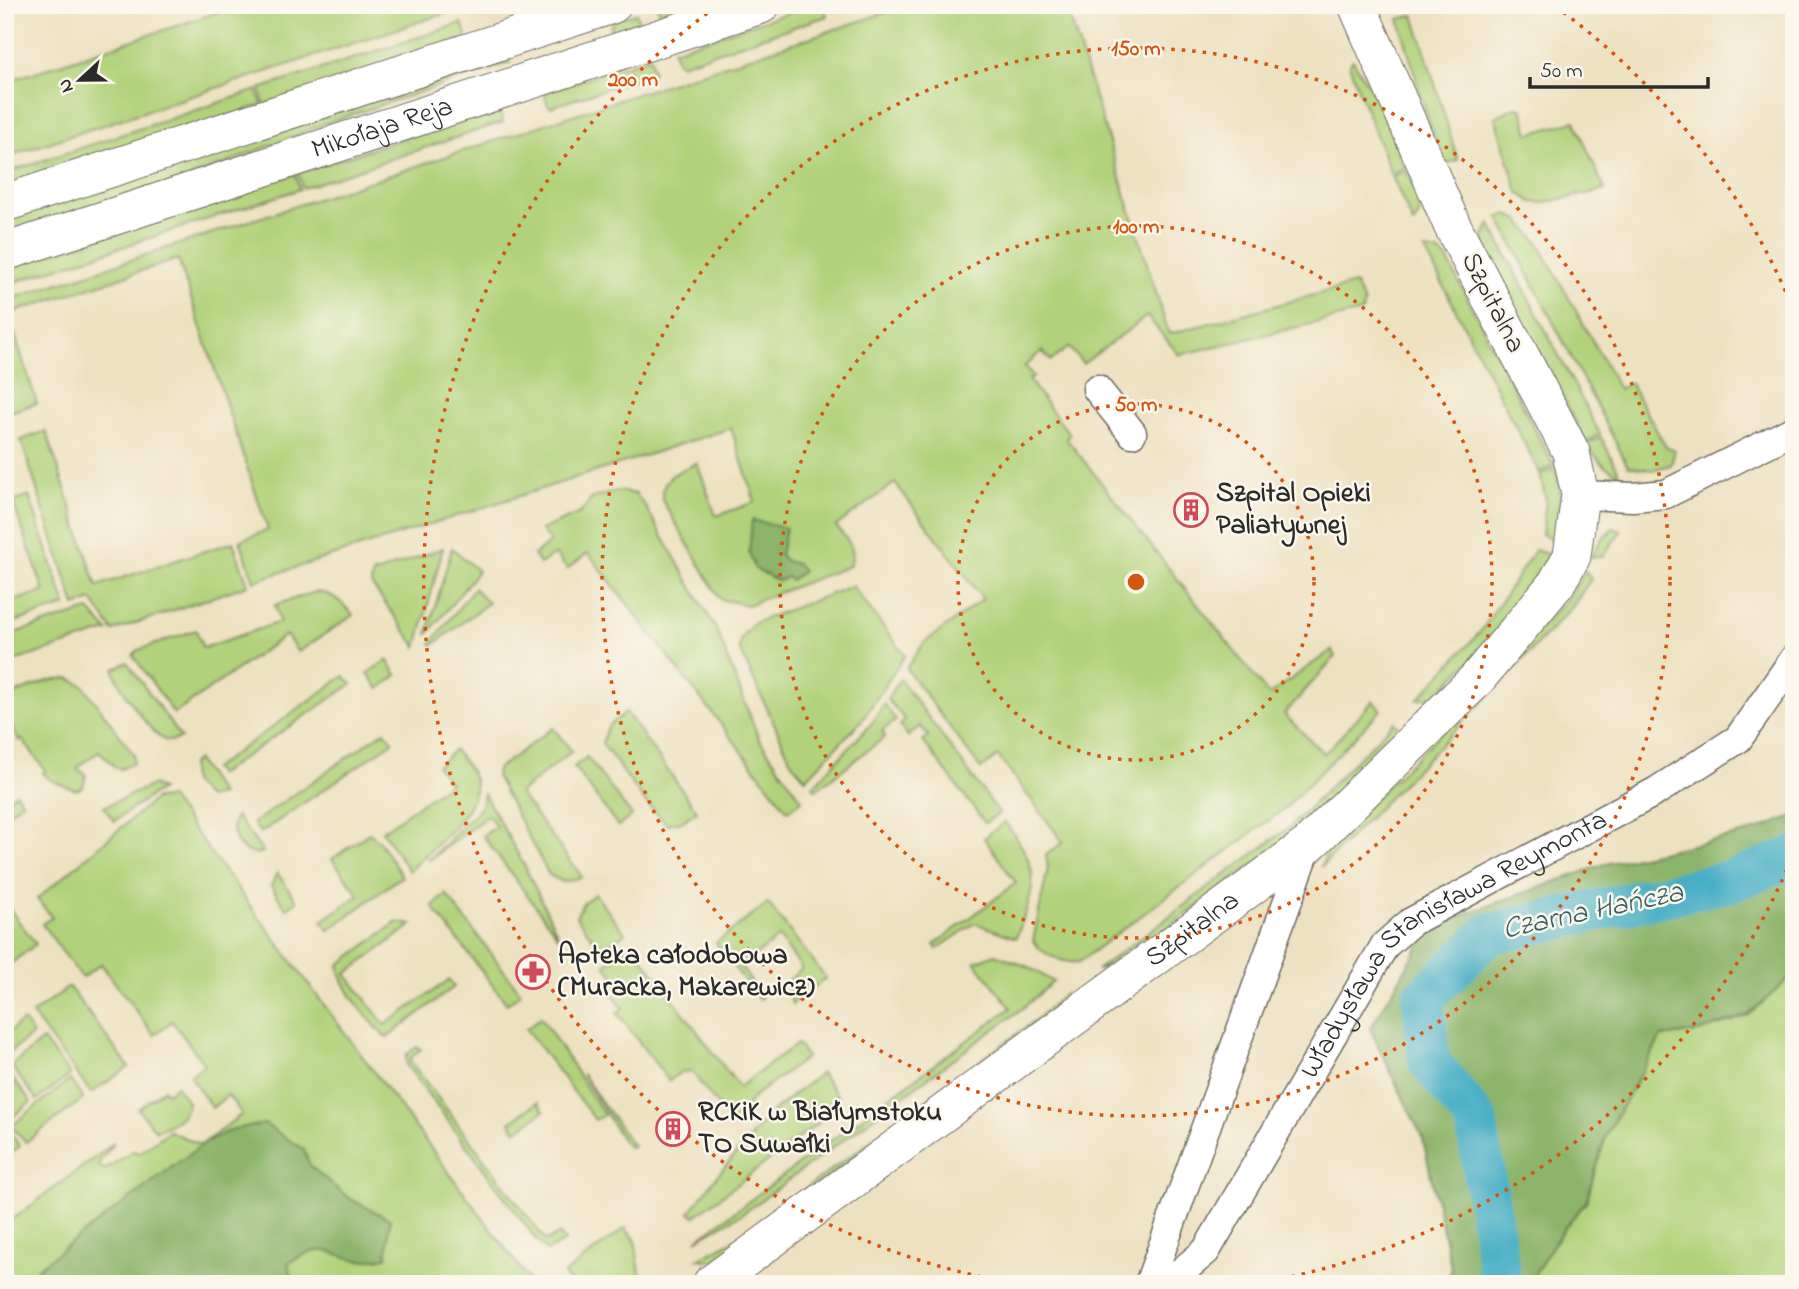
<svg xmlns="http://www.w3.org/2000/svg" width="1799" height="1289" font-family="'Indie Flower',sans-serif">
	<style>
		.green { fill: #b1d27a; stroke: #6e7e52; stroke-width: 2 }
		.forest { fill: #8cb46a; stroke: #5c704a; stroke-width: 2 }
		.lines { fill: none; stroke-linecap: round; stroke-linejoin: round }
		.river { stroke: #46aec5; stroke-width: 42 }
		.minor-casing { stroke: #6f6b60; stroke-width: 31 }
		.tertiary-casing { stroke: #6f6b60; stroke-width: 39 }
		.minor { stroke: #fff; stroke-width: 28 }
		.tertiary { stroke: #fff; stroke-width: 37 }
		.ring { fill: none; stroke: #d5540f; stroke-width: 3.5; stroke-dasharray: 3.5 7 }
		.labels { text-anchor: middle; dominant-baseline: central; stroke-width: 5; stroke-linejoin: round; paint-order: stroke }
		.street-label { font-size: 28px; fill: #2b2b2b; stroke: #fbf7ec }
		.poi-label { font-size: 28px; font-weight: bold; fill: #2b2b2b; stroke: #fbf7ec; text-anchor: start }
		.water-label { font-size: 30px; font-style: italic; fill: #365f69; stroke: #fbf7ec }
		.centre { fill: #d5540f; stroke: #fbf7ec; stroke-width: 3.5 }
		.ring-label { font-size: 21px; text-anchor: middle; font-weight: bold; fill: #d5540f; stroke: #fbf7ec; stroke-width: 5; stroke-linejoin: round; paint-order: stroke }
	</style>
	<rect width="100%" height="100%" fill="#fbf7ec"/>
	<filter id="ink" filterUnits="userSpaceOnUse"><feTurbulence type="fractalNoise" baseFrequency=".0143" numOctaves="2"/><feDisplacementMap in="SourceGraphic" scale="14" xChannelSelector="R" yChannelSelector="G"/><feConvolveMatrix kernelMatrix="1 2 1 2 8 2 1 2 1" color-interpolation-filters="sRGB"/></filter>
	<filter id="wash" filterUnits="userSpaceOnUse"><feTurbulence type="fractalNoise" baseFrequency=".00686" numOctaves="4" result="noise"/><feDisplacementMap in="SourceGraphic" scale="28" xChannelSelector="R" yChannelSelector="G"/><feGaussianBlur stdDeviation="1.57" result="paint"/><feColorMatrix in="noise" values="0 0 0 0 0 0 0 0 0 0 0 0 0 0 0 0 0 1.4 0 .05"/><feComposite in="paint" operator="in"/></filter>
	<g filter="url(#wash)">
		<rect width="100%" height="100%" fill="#eee1c1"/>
		<g class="green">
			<path d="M 240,5 L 471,5 L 5,157 L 5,82 Z"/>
			<path d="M 657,5 L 722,5 L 664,24 Z"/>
			<path d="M 812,5 L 824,5 L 827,16 L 681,64 L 677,62 L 673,50 Z"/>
			<path d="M 909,5 L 1066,5 L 1169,334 L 1355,284 L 1364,303 L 1362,312 L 1179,355 L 1147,316 L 1083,364 L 1069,347 L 1051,361 L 1042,351 L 1025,366 L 1033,376 L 1029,380 L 1070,435 L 1066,438 L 1269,695 L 1332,650 L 1336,656 L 1284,714 L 1324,754 L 1373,701 L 1381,710 L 1285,808 L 1079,962 C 1063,964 1042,954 1033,941 L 1048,868 L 1046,855 L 1063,842 L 998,756 L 981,769 L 908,671 L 907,667 L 924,643 L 983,599 L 895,483 L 836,526 C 846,539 859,549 849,566 L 747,605 L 720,599 L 662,500 C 661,476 677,472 697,463 L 716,516 L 755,502 L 731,428 L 254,581 L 240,540 L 268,530 L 178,259 L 8,314 L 37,403 L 5,414 L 5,301 Z"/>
			<path d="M 1099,5 L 1144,5 L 1106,18 Z"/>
			<path d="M 636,13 L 642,32 L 613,33 L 610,27 L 615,19 Z"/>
			<path d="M 1414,15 L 1458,160 L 1446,164 L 1426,113 L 1399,19 Z"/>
			<path d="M 462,23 L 467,38 L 264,104 L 260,89 Z"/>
			<path d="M 506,54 L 510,63 L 329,122 L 177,183 L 5,239 L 5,218 Z"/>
			<path d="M 650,57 L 653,73 L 551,107 L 548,105 L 544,93 Z"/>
			<path d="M 1353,60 L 1378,102 L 1405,168 L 1391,174 L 1349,65 Z"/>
			<path d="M 257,90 L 262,105 L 5,189 L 5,173 Z"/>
			<path d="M 498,107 L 503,122 L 303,188 L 298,173 Z"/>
			<path d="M 1515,107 L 1522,108 L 1529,134 L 1575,121 L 1605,190 L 1543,203 L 1532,202 L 1518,192 L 1495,117 Z"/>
			<path d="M 1406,171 C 1414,187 1429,209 1413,224 L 1392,176 Z"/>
			<path d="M 295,174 L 300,189 L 5,285 L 5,269 Z"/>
			<path d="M 1506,214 L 1519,220 L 1538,242 L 1619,389 L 1630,383 L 1666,447 L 1675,450 L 1671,465 L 1652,470 L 1628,466 L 1499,218 Z"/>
			<path d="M 1490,224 L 1600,434 L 1586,442 L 1486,249 L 1484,236 Z"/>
			<path d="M 1425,250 L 1438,252 L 1447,259 L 1554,466 L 1539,472 Z"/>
			<path d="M 46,431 L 97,586 L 233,542 L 248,585 L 113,631 L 92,600 L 75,606 L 21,440 Z"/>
			<path d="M 1601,437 L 1621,476 C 1606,468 1595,459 1587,444 Z"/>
			<path d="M 1555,469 C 1564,494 1560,516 1556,542 L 1542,534 L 1546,500 L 1540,474 Z"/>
			<path d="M 618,491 L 636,494 L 645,506 L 716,629 L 759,739 L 802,800 L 788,811 L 588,553 L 567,569 L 555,554 L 540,564 L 534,555 L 550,542 L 541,530 L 580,513 L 592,498 Z"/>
			<path d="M 29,496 L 66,606 L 5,625 L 5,604 L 44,591 L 13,502 Z"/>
			<path d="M 1613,528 L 1621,531 L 1603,556 L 1591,557 L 1600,541 Z"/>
			<path d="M 443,548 L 417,647 L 371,584 L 373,574 Z"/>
			<path d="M 452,548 L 478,571 L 427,635 Z"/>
			<path d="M 1535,550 L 1550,555 L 1493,637 L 1436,696 L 1418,699 L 1481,631 Z"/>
			<path d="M 1586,571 L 1591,579 L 1572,607 L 1501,683 L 1495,678 L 1568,598 Z"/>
			<path d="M 852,586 L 905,655 L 863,719 L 806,779 L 792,763 L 739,648 L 741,638 L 754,623 Z"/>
			<path d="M 474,588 L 488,603 L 433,645 L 431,644 Z"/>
			<path d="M 315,592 C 333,592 342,603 353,615 L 298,652 L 286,635 L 174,714 L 133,655 L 138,650 L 196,630 L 203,648 L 280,622 L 275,605 Z"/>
			<path d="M 89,610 L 108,631 L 5,664 L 5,636 Z"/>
			<path d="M 387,660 L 397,675 L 379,689 L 368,673 Z"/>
			<path d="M 127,662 L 181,738 C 176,740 170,742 165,740 C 151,735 116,683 114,669 Z"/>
			<path d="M 344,676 L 352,684 L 218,775 L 213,769 Z"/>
			<path d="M 68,678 L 83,685 L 134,755 L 133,763 L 121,769 L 115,767 L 99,751 L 77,768 L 86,775 L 83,787 L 76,790 L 52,781 L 43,773 L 45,770 L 22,739 L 19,741 L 5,711 L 5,697 L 48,681 Z"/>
			<path d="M 900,679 L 999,813 L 985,823 L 923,741 L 928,736 L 920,726 L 908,736 L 900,726 L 905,720 L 887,699 Z"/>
			<path d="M 1486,688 L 1491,693 L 1321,867 L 1329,844 Z"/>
			<path d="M 884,704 L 896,720 L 882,731 L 885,737 L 816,790 L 813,786 L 871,724 Z"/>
			<path d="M 626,712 L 697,811 L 683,821 L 667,824 L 646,803 L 602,743 L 608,726 Z"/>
			<path d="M 1394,722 L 1400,729 L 1303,828 L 1119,964 L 1097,970 L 1291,826 Z"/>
			<path d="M 553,728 L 572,751 L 519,793 L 582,877 L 563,882 L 549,875 L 496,776 L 497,769 Z"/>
			<path d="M 385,731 L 393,742 L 260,833 L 253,823 Z"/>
			<path d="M 454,750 C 461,758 469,767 473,777 C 487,806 428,851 409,871 L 382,831 L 450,783 L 437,766 Z"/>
			<path d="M 587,757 L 632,816 L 618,826 L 574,767 Z"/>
			<path d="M 196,760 L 197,760 L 221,795 L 207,798 L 192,782 L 191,765 Z"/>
			<path d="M 152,785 L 161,789 L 114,821 L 104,807 Z"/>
			<path d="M 16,793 L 22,802 L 5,816 L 5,801 Z"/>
			<path d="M 484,794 L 524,865 L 560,939 L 483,836 L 496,826 L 488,815 L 428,861 L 480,808 Z"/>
			<path d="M 170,798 L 532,1284 L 5,1284 L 5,1225 L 114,1143 L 98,1164 L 104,1170 L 133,1151 L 139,1153 L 169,1131 L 201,1145 L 242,1114 L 228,1095 L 212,1108 L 190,1076 L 204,1064 L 172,1021 L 154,1035 L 101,964 L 82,978 L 42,924 L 52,917 L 37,899 L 155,799 Z"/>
			<path d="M 236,816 L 263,852 C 245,858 235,844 232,827 Z"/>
			<path d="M 1005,822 C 1042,872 1037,882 1016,938 L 975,923 L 937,949 L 934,945 L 1016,883 L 984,838 Z"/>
			<path d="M 369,833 L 379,841 L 402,876 L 329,930 L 322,921 L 359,895 L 332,859 Z"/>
			<path d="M 277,873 L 297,901 L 286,909 L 271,886 Z"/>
			<path d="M 446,894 L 521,993 L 507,1004 L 435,910 L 433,906 Z"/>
			<path d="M 595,894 L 625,933 L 602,950 L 576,917 L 583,903 Z"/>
			<path d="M 5,903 L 36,944 L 5,968 Z"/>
			<path d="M 768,903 L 826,978 L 792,1004 L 786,982 L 802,969 L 779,937 L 741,967 L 762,997 L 759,1000 L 716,943 Z"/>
			<path d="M 397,922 L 412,925 L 346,974 L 385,1025 L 449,980 L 454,987 L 388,1037 L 383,1035 C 367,1016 341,990 339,965 Z"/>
			<path d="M 632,944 L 739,1087 L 797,1044 L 807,1057 L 757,1094 L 732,1124 L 691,1071 L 681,1072 L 669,1081 L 617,1013 L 623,1008 L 605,984 L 614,976 L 605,965 Z"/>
			<path d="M 995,954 L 1029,967 L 1053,982 L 1023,1008 L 742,1214 L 696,1240 L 1011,1008 L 975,962 Z"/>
			<path d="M 1794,974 L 1794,1284 L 1528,1284 L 1564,1228 L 1586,1202 L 1606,1135 L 1661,1037 L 1698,1032 L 1748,1016 Z"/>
			<path d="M 69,987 L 129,1067 L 91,1093 L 32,1014 Z"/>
			<path d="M 1065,994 L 1066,1003 L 714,1261 L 698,1259 L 741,1236 L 1033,1022 Z"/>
			<path d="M 541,1017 L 604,1115 L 595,1120 L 526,1029 Z"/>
			<path d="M 23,1021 L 33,1034 L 5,1056 L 5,1035 Z"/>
			<path d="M 43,1040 L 70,1075 L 37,1100 L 11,1066 Z"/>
			<path d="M 417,1047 L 421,1049 L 411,1058 L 411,1062 L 546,1241 L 559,1234 L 565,1241 L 547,1251 L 539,1243 L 407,1066 L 406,1055 Z"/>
			<path d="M 821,1073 L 839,1098 L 833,1112 L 695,1216 L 690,1212 L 717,1176 L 772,1112 Z"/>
			<path d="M 582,1074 L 633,1146 L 628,1147 L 621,1138 Z"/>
			<path d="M 10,1075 L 31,1102 L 11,1118 L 5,1111 L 5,1079 Z"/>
			<path d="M 70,1080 L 83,1099 L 26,1142 L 11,1126 Z"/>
			<path d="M 177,1086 L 188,1102 C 186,1119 170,1125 156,1131 L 138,1109 L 164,1089 L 167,1093 Z"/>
			<path d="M 538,1102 L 544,1111 L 516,1131 L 510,1122 Z"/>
			<path d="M 5,1126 L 20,1146 L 5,1158 Z"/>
			<path d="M 625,1228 L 635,1239 L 641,1280 L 635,1284 L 571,1284 L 564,1274 Z"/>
		</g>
		<g class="forest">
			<path d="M 752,520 L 786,528 L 780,555 L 786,561 L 797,564 L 803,571 L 791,580 L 787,577 L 779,581 L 755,569 L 749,553 Z"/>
			<path d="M 1794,816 L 1794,974 L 1748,1015 L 1698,1032 L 1661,1037 L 1606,1135 L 1586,1202 L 1564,1228 L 1528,1284 L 1448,1284 L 1451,1268 L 1423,1139 L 1370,1029 L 1431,926 L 1605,864 L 1751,832 Z"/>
			<path d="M 265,1124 L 304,1150 L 310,1166 L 350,1199 L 390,1219 L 387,1257 C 378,1258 367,1262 358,1260 C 322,1252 325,1242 288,1263 L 292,1277 L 299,1284 L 22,1284 L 40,1266 L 204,1143 L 233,1129 Z"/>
		</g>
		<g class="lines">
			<path class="river" d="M 1497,1284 L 1499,1270 L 1476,1120 L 1429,1061 L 1423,998 L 1489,934 L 1731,881 L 1794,857"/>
		</g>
	</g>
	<g filter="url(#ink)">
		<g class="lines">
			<g class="minor-casing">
				<g id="minor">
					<path d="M 1097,389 L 1132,433"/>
					<path d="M 1580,495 L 1633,497 L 1666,494 L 1794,430"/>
					<path d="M 1149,1284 L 1308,845"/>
					<path id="s1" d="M 1167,1284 L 1206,1251 L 1385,945 L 1411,922 L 1655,792 L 1738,739 L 1794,659"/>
				</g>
			</g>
			<g class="tertiary-casing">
				<g id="tertiary">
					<path d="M 5,203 L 612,5"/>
					<path id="s2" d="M 5,252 L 761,5"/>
					<path id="s3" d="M 711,1284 L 1308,845 L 1476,680 L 1556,584 L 1572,556 L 1580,495 L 1571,452 L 1452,225 L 1357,5"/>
				</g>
			</g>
			<use href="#minor" class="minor"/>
			<use href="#tertiary" class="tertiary"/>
		</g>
	</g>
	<g class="ring">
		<circle cx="1136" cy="582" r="178"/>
		<circle cx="1136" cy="582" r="356"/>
		<circle cx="1136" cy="582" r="534"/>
		<path d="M1791 860A712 712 0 0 1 1260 1283M1012 1283A712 712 0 0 1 717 6M1555 6A712 712 0 0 1 1791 304"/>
	</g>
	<defs>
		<g id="building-ring" transform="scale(1.75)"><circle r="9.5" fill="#fbf7ec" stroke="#d1495b" stroke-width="1.5"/><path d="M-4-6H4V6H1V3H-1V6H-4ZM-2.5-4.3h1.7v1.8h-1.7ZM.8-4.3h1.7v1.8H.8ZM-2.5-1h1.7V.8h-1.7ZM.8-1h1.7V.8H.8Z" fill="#d1495b"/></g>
		<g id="pharmacy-ring" transform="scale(1.75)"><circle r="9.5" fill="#fbf7ec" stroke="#d1495b" stroke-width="1.5"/><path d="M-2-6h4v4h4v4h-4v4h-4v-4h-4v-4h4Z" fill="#d1495b"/></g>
	</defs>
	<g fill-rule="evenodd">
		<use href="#building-ring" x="1191" y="510"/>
		<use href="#pharmacy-ring" x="533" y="972"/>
		<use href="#building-ring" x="673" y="1129"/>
	</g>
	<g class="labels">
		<g class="street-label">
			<text stroke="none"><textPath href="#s2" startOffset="397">Mikołaja Reja</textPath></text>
			<text transform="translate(1492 303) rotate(63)">Szpitalna</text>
			<text stroke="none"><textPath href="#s3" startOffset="598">Szpitalna</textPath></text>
			<text stroke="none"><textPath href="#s1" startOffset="457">Władysława Stanisława Reymonta</textPath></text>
		</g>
		<g class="poi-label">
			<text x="1216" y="494">Szpital Opieki<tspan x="1216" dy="32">Paliatywnej</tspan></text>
			<text x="558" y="956">Apteka całodobowa<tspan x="558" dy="32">(Muracka, Makarewicz)</tspan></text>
			<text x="698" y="1113">RCKiK w Białymstoku<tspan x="698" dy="32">TO Suwałki</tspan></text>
		</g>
		<g class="water-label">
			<text transform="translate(1593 912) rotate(-12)">Czarna Hańcza</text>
		</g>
	</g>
	<circle cx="1136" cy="582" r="10" class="centre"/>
	<g class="ring-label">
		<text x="1136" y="55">150 m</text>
		<text x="633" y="86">200 m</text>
		<text x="1136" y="233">100 m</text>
		<text x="1136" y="411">50 m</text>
	</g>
	<rect width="1799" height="1289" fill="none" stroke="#fbf7ec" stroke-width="28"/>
	<g transform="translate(80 80) rotate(248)" stroke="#fbf7ec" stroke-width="5" paint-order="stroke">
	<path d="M0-5L12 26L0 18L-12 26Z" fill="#2b2b2b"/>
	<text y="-10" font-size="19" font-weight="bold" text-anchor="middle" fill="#2b2b2b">N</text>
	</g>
	<path d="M1530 77v10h178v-10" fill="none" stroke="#2b2b2b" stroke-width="3.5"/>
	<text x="1540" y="77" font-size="21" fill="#2b2b2b" stroke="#fbf7ec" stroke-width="5" paint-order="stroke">50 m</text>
</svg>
